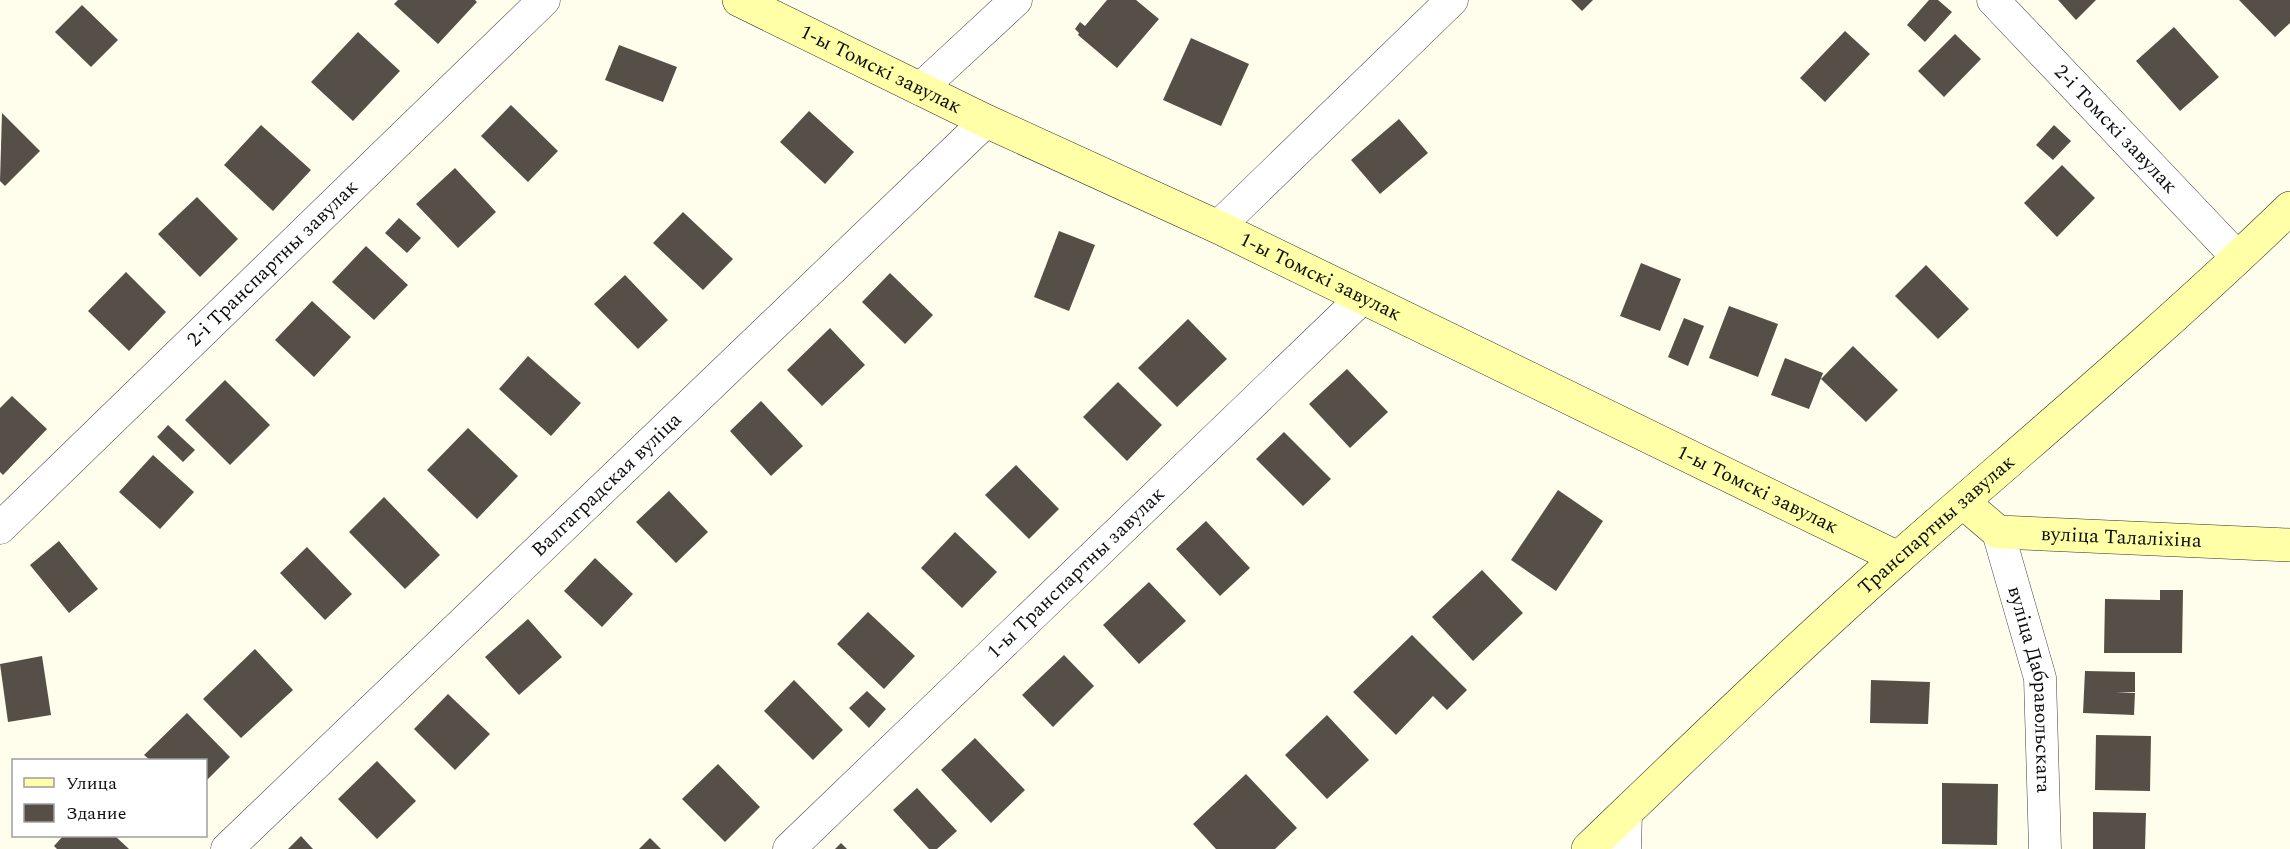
<svg xmlns="http://www.w3.org/2000/svg" width="2290" height="849" font-family="Spectral,serif">
	<style>
		.building { fill: #564f48 }
		.lines { fill: none; stroke-linecap: round; stroke-linejoin: round }
		.street-casing { stroke: #404040; stroke-width: 33 }
		.secondary-casing { stroke: #2f2f2f; stroke-width: 34 }
		.street { stroke: #fff; stroke-width: 32 }
		.secondary { stroke: #ffffa7; stroke-width: 33 }
		.labels { text-anchor: middle; dominant-baseline: central; stroke-width: 6; stroke-linejoin: round; paint-order: stroke }
		.street-label { font-size: 20px; fill: #0d0d0d; stroke: #fff }
	</style>
	<rect width="100%" height="100%" fill="#fffdec"/>
	<g class="building">
		<path d="M 398,0 L 475,0 L 477,2 L 438,44 L 394,4 Z"/>
		<path d="M 1107,0 L 1136,0 L 1159,19 L 1117,68 L 1078,35 L 1079,33 L 1075,29 L 1080,22 L 1085,26 Z"/>
		<path d="M 1571,0 L 1593,0 L 1582,11 Z"/>
		<path d="M 1929,0 L 1938,0 L 1952,12 L 1925,42 L 1907,25 Z"/>
		<path d="M 2058,0 L 2096,0 L 2076,20 Z"/>
		<path d="M 2239,0 L 2290,0 L 2290,23 L 2275,37 Z"/>
		<path d="M 82,5 L 118,40 L 91,67 L 55,32 Z"/>
		<path d="M 2174,27 L 2219,77 L 2180,111 L 2136,61 Z"/>
		<path d="M 1845,31 L 1870,54 L 1825,102 L 1800,78 Z"/>
		<path d="M 358,32 L 400,71 L 353,121 L 311,82 Z"/>
		<path d="M 1955,34 L 1981,59 L 1944,97 L 1918,71 Z"/>
		<path d="M 1191,38 L 1249,64 L 1221,126 L 1163,100 Z"/>
		<path d="M 619,45 L 677,67 L 663,102 L 605,80 Z"/>
		<path d="M 511,105 L 558,151 L 528,182 L 481,136 Z"/>
		<path d="M 809,111 L 854,152 L 825,184 L 780,142 Z"/>
		<path d="M 2,113 L 40,151 L 5,186 L 0,181 Z"/>
		<path d="M 1399,119 L 1428,153 L 1380,194 L 1351,160 Z"/>
		<path d="M 261,125 L 311,170 L 273,211 L 224,165 Z"/>
		<path d="M 2054,125 L 2071,141 L 2053,160 L 2036,145 Z"/>
		<path d="M 2062,165 L 2095,198 L 2057,237 L 2024,203 Z"/>
		<path d="M 455,168 L 496,212 L 458,248 L 416,204 Z"/>
		<path d="M 197,197 L 238,239 L 200,277 L 158,234 Z"/>
		<path d="M 683,212 L 733,259 L 703,290 L 653,243 Z"/>
		<path d="M 399,218 L 421,238 L 407,253 L 385,233 Z"/>
		<path d="M 1059,231 L 1095,245 L 1069,311 L 1034,297 Z"/>
		<path d="M 366,246 L 408,285 L 374,320 L 332,282 Z"/>
		<path d="M 1641,263 L 1681,279 L 1660,331 L 1620,316 Z"/>
		<path d="M 1926,265 L 1969,309 L 1938,339 L 1895,296 Z"/>
		<path d="M 126,272 L 166,312 L 129,351 L 88,311 Z"/>
		<path d="M 890,273 L 933,315 L 905,344 L 862,302 Z"/>
		<path d="M 625,275 L 668,320 L 638,349 L 594,304 Z"/>
		<path d="M 312,301 L 351,337 L 314,377 L 275,340 Z"/>
		<path d="M 1729,306 L 1778,324 L 1758,377 L 1709,358 Z"/>
		<path d="M 1684,318 L 1704,326 L 1688,366 L 1668,357 Z"/>
		<path d="M 1188,319 L 1227,359 L 1177,407 L 1138,368 Z"/>
		<path d="M 830,328 L 865,365 L 822,406 L 787,370 Z"/>
		<path d="M 1853,346 L 1898,390 L 1866,422 L 1821,379 Z"/>
		<path d="M 528,356 L 581,403 L 551,436 L 499,389 Z"/>
		<path d="M 1785,358 L 1823,373 L 1809,409 L 1771,395 Z"/>
		<path d="M 1347,369 L 1388,412 L 1350,448 L 1309,404 Z"/>
		<path d="M 225,380 L 270,425 L 230,465 L 185,420 Z"/>
		<path d="M 1118,382 L 1162,425 L 1127,461 L 1083,417 Z"/>
		<path d="M 12,396 L 47,429 L 3,475 L 0,472 L 0,408 Z"/>
		<path d="M 761,401 L 803,446 L 771,476 L 730,431 Z"/>
		<path d="M 168,425 L 195,450 L 183,462 L 157,437 Z"/>
		<path d="M 468,428 L 518,476 L 477,519 L 427,470 Z"/>
		<path d="M 1284,432 L 1331,479 L 1303,506 L 1256,459 Z"/>
		<path d="M 153,455 L 194,492 L 160,529 L 119,492 Z"/>
		<path d="M 1016,465 L 1059,509 L 1029,539 L 985,495 Z"/>
		<path d="M 1558,490 L 1603,521 L 1556,591 L 1511,560 Z"/>
		<path d="M 669,491 L 708,532 L 676,563 L 636,522 Z"/>
		<path d="M 384,497 L 440,555 L 405,589 L 349,532 Z"/>
		<path d="M 1206,521 L 1250,568 L 1220,596 L 1176,549 Z"/>
		<path d="M 955,532 L 997,572 L 962,608 L 921,568 Z"/>
		<path d="M 59,541 L 98,589 L 69,613 L 30,565 Z"/>
		<path d="M 307,547 L 352,594 L 325,620 L 280,573 Z"/>
		<path d="M 595,558 L 633,594 L 602,627 L 564,591 Z"/>
		<path d="M 1482,570 L 1523,613 L 1473,661 L 1432,617 Z"/>
		<path d="M 1149,582 L 1186,621 L 1139,664 L 1103,625 Z"/>
		<path d="M 2160,590 L 2183,590 L 2182,653 L 2104,653 L 2105,599 L 2160,600 Z"/>
		<path d="M 868,612 L 915,656 L 884,689 L 837,644 Z"/>
		<path d="M 528,619 L 562,657 L 519,695 L 485,657 Z"/>
		<path d="M 1412,635 L 1467,690 L 1447,710 L 1433,696 L 1396,735 L 1353,692 Z"/>
		<path d="M 255,649 L 293,690 L 241,738 L 203,699 Z"/>
		<path d="M 1064,655 L 1094,686 L 1053,727 L 1022,695 Z"/>
		<path d="M 42,656 L 51,715 L 8,722 L 0,664 Z"/>
		<path d="M 2085,671 L 2135,672 L 2135,692 L 2116,692 L 2135,693 L 2134,715 L 2083,713 Z"/>
		<path d="M 794,680 L 843,730 L 813,760 L 764,711 Z"/>
		<path d="M 1871,680 L 1930,682 L 1928,724 L 1870,723 Z"/>
		<path d="M 867,691 L 886,709 L 869,728 L 849,708 Z"/>
		<path d="M 448,694 L 490,734 L 455,770 L 414,729 Z"/>
		<path d="M 187,713 L 230,757 L 206,781 L 206,760 L 150,760 L 144,755 Z"/>
		<path d="M 1327,715 L 1369,760 L 1327,799 L 1285,755 Z"/>
		<path d="M 2096,735 L 2151,736 L 2150,791 L 2095,790 Z"/>
		<path d="M 975,738 L 1025,790 L 991,823 L 941,770 Z"/>
		<path d="M 377,761 L 416,801 L 377,839 L 338,799 Z"/>
		<path d="M 718,764 L 760,807 L 725,842 L 682,799 Z"/>
		<path d="M 1246,774 L 1297,828 L 1275,849 L 1216,849 L 1193,824 Z"/>
		<path d="M 1942,783 L 1998,784 L 1997,845 L 1942,844 Z"/>
		<path d="M 917,788 L 957,831 L 937,849 L 929,849 L 893,810 Z"/>
		<path d="M 2093,812 L 2146,813 L 2145,849 L 2093,849 Z"/>
		<path d="M 63,836 L 115,836 L 129,849 L 57,849 L 54,846 Z"/>
		<path d="M 301,836 L 313,849 L 288,849 Z"/>
		<path d="M 650,838 L 661,849 L 639,849 Z"/>
		<path d="M 841,843 L 847,849 L 835,849 Z"/>
	</g>
	<g class="lines">
		<g class="street-casing">
			<g id="street">
				<path id="s1" d="M 1993,0 L 2238,258"/>
				<path d="M 920,89 L 1016,0"/>
				<path d="M 1218,227 L 1452,0"/>
				<path id="s2" d="M 0,528 L 544,0"/>
				<path id="s3" d="M 1998,532 L 2040,678 L 2045,849"/>
				<path id="s4" d="M 227,849 L 986,121"/>
				<path id="s5" d="M 789,849 L 1362,298"/>
				<path d="M 1625,849 L 1626,812"/>
			</g>
		</g>
		<g class="secondary-casing">
			<g id="secondary">
				<path id="s6" d="M 739,0 L 986,121 L 1218,227 L 1898,558"/>
				<path id="s7" d="M 1964,503 L 1998,532 L 2290,545"/>
				<path id="s8" d="M 1588,849 C 1690,751 1792,652 1898,558 C 2030,442 2164,330 2290,208"/>
			</g>
		</g>
		<use href="#street" class="street"/>
		<use href="#secondary" class="secondary"/>
	</g>
	<g class="labels">
		<g class="street-label">
			<text stroke="none"><textPath href="#s6" startOffset="158">1-ы Томскі завулак</textPath></text>
			<text stroke="none"><textPath href="#s1" startOffset="178">2-і Томскі завулак</textPath></text>
			<text stroke="none"><textPath href="#s2" startOffset="380">2-і Транспартны завулак</textPath></text>
			<text stroke="none"><textPath href="#s6" startOffset="644">1-ы Томскі завулак</textPath></text>
			<text stroke="none"><textPath href="#s4" startOffset="526">Валгаградская вуліца</textPath></text>
			<text stroke="none"><textPath href="#s6" startOffset="1130">1-ы Томскі завулак</textPath></text>
			<text stroke="none"><textPath href="#s8" startOffset="476">Транспартны завулак</textPath></text>
			<text stroke="none"><textPath href="#s7" startOffset="168">вуліца Талаліхіна</textPath></text>
			<text stroke="none"><textPath href="#s5" startOffset="398">1-ы Транспартны завулак</textPath></text>
			<text stroke="none"><textPath href="#s3" startOffset="162">вуліца Дабравольскага</textPath></text>
		</g>
	</g>
	<rect x="12" y="759" width="195" height="78" fill="#ffffff" stroke="#9e9e9e" stroke-width="1.5"/>
	<rect x="24" y="778" width="30" height="9" fill="#ffffa7" stroke="#9e9e9e" stroke-width="1.5"/>
	<text x="66" y="789" font-size="18" fill="#0d0d0d">Улица</text>
	<rect x="24" y="804" width="30" height="18" fill="#564f48" stroke="#9e9e9e" stroke-width="1.5"/>
	<text x="66" y="819" font-size="18" fill="#0d0d0d">Здание</text>
</svg>
